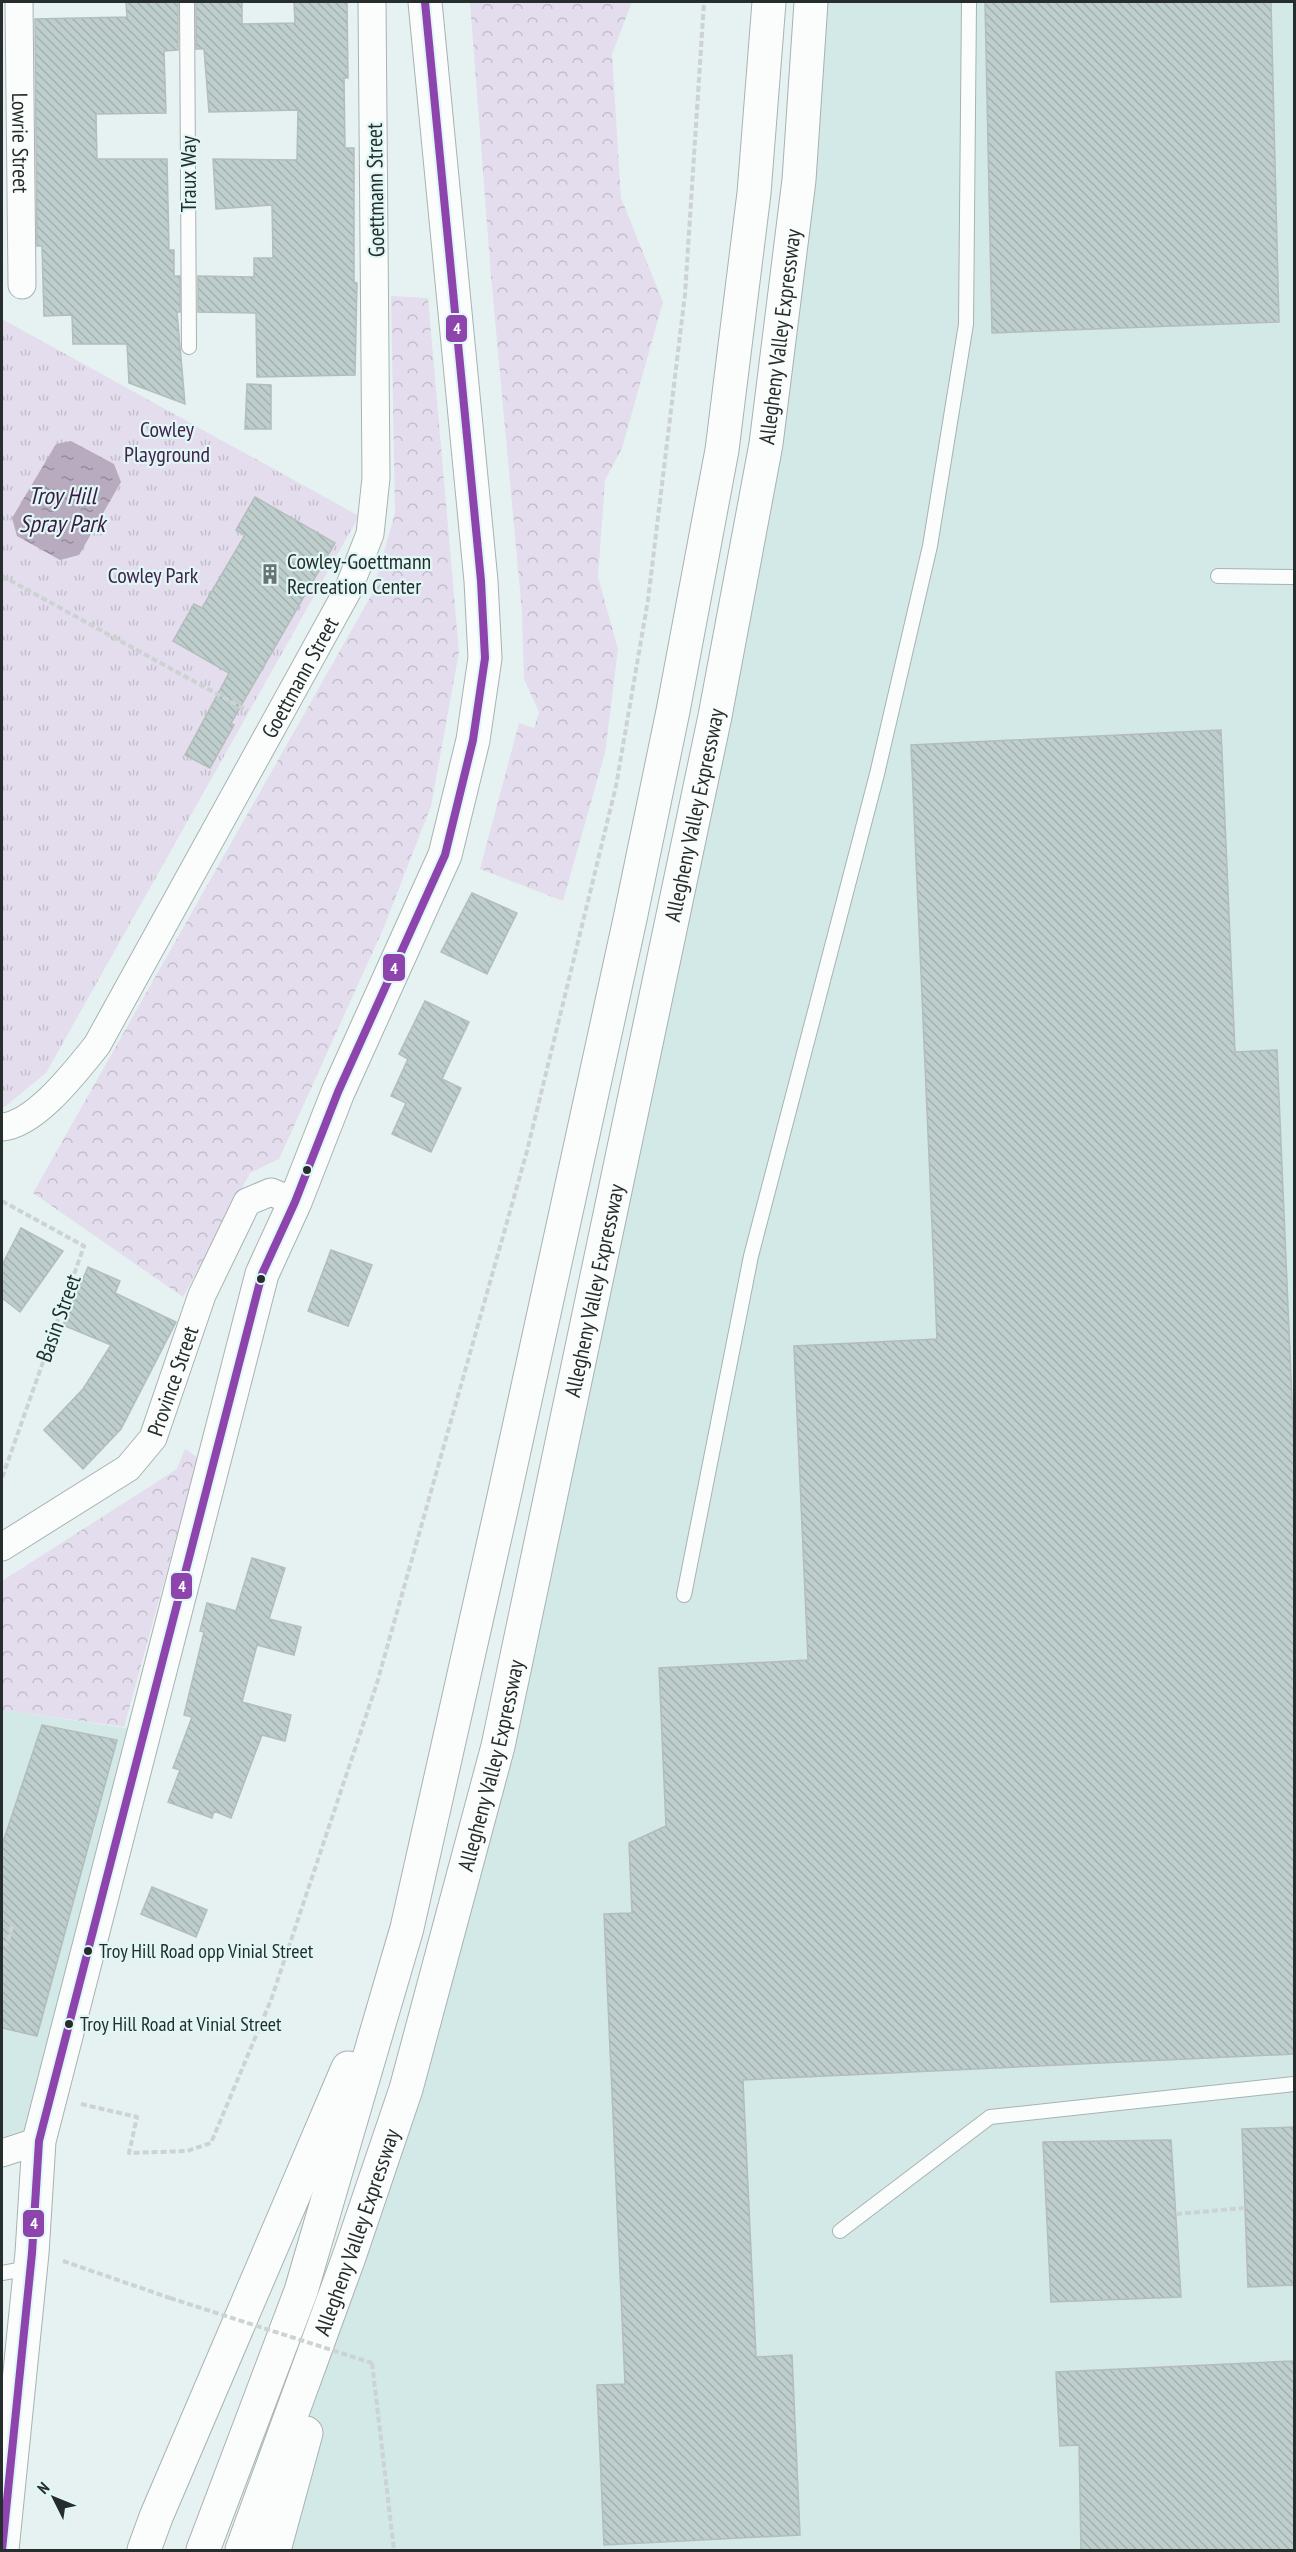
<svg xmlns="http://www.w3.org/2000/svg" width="1296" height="2552" font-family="'PT Sans Narrow',sans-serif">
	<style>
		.built { fill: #d2e9e7 }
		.forest { fill: url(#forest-crowns) }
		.park { fill: url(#park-tufts) }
		.water { fill: url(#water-ripples) }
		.building { fill: url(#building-back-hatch); stroke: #b3bdbc; stroke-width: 1.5 }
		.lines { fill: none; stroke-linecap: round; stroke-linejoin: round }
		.service-casing { stroke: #a8b2b1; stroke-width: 16 }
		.minor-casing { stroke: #a8b2b1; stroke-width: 29 }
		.tertiary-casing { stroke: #a8b2b1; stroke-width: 35 }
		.motorway-casing { stroke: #a8b2b1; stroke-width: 35 }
		.path { stroke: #cdd2d2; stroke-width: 4; stroke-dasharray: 6 3; stroke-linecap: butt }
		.service { stroke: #fbfdfd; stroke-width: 14 }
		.minor { stroke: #fbfdfd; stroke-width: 27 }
		.tertiary { stroke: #fbfdfd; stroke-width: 33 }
		.motorway { stroke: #fbfdfd; stroke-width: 33 }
		.path-bridge { stroke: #cdd2d2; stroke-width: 4; stroke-dasharray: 6 3; stroke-linecap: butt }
		.bus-1-casing { stroke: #e0f7f5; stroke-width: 12 }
		.bus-1 { stroke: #8e44ad; stroke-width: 8 }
		.bus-dot { fill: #252e2d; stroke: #e0f7f5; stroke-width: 2 }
		.labels { text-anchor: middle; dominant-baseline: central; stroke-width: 4.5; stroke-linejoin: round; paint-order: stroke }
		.bus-label { font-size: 20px; fill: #252e2d; stroke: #e0f7f5; text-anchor: start }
		.street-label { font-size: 22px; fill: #252e2d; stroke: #e0f7f5 }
		.park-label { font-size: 22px; fill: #44224d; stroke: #e0f7f5 }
		.poi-label { font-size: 22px; fill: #252e2d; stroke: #e0f7f5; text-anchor: start }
		.water-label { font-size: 24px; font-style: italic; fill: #3c1a44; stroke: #e0f7f5 }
		.line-badge { stroke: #e0f7f5; stroke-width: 2 }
		.badge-label { font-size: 16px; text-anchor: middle; font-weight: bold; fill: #fff }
	</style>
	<defs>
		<pattern id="forest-crowns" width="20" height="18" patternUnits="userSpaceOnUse" patternTransform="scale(1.5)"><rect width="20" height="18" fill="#e4dded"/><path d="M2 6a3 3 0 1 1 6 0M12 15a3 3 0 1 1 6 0" fill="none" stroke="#c3becc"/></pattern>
		<pattern id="park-tufts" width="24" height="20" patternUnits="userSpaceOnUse" patternTransform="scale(1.5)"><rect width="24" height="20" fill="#e4dded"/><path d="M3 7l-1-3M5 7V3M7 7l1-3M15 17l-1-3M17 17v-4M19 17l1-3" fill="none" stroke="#c3becc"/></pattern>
		<pattern id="water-ripples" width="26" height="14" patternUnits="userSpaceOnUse" patternTransform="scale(1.5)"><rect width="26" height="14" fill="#b8aabf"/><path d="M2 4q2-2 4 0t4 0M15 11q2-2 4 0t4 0" fill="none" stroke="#958b9c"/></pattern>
		<pattern id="building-back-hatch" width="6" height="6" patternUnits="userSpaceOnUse" patternTransform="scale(1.5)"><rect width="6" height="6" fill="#bececd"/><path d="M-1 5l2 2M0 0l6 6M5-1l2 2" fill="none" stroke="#a3b1b0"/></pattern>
	</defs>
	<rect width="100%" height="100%" fill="#e5f2f1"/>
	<g class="built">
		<path d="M 811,2 L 1294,2 L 1294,2550 L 242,2550 L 406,2089 L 715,716 Z"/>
		<path d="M 2,1710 L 145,1731 L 39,2141 L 2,2153 Z"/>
	</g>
	<g class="forest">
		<path d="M 470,2 L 632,2 L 612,54 L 621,198 L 663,302 L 622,448 L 605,480 L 598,577 L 618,649 L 605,753 L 563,901 L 480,869 L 519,723 L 534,728 L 539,712 L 524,679 L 522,612 L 491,276 Z"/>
		<path d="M 391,296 L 428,298 L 459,652 L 431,806 L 384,927 L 279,1159 L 250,1173 L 183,1297 L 33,1193 L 372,594 L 395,513 Z"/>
		<path d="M 185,1449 L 198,1458 L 124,1727 L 2,1710 L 2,1581 L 177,1469 Z"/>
	</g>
	<path class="park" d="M 2,319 L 359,516 L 46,1073 L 2,1109 Z"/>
	<path class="water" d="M 71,441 L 114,464 L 121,482 L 79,555 L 60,560 L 17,536 L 12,518 L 56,444 Z"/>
	<g class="building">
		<path d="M 126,2 L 178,2 L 178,50 L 164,51 L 166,113 L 96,114 L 97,159 L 167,159 L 169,250 L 174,250 L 174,276 L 180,276 L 180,312 L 177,312 L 185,404 L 129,383 L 127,344 L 73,344 L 72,315 L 44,316 L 42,246 L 37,246 L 35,19 L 127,17 Z"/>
		<path d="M 196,2 L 242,2 L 242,24 L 295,23 L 294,2 L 347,2 L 348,78 L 344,78 L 345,148 L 354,148 L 354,282 L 357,283 L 355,375 L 257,377 L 256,313 L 198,312 L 198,276 L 254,277 L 254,258 L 273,258 L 272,205 L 216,209 L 213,159 L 297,160 L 298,110 L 209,112 L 204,49 L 196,49 Z"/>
		<path d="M 985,2 L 1271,2 L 1279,322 L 992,333 Z"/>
		<path d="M 247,384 L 271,385 L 271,429 L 245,429 Z"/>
		<path d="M 255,497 L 335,543 L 231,723 L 234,725 L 210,768 L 185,755 L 229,673 L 173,641 L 194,604 L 202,608 L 245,535 L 236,530 Z"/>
		<path d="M 1221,730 L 1235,1052 L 1277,1050 L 1294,1447 L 1294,2054 L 743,2080 L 756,2357 L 792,2355 L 800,2535 L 604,2545 L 597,2385 L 625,2384 L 604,1914 L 632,1913 L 629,1843 L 666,1826 L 659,1668 L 808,1660 L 794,1346 L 937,1339 L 911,745 Z"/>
		<path d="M 472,893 L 517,913 L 487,974 L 441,952 Z"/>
		<path d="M 425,1001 L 469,1022 L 442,1079 L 461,1088 L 431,1152 L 392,1134 L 406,1103 L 391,1096 L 408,1059 L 399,1054 Z"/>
		<path d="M 21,1228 L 63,1251 L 20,1312 L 2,1298 L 2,1265 Z"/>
		<path d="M 331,1250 L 372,1265 L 348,1326 L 308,1311 Z"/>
		<path d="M 88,1267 L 120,1281 L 115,1293 L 176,1322 L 121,1429 L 83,1469 L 44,1430 L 83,1389 L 111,1345 L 63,1325 Z"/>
		<path d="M 252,1558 L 285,1568 L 269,1619 L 301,1627 L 294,1655 L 257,1645 L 242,1702 L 291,1715 L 285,1741 L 262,1735 L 231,1818 L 214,1811 L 212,1818 L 168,1802 L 180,1770 L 173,1768 L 192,1717 L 184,1715 L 204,1632 L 200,1631 L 207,1603 L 236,1611 Z"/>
		<path d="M 42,1725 L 117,1740 L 37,2036 L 2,2028 L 2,1845 Z"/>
		<path d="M 152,1887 L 207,1910 L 196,1937 L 141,1914 Z"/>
		<path d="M 1294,2127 L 1294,2285 L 1248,2287 L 1242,2129 Z"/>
		<path d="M 1171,2140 L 1181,2297 L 1051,2302 L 1043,2142 Z"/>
		<path d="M 1294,2361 L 1294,2550 L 1081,2550 L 1079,2445 L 1060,2446 L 1056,2372 Z"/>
	</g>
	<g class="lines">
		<g class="service-casing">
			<g id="service">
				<path d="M 187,2 L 189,347"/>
				<path d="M 1218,576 L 1294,577"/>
				<path d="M 684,1595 L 751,1256 L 877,774 L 930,546 L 966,324 L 969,2"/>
				<path d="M 840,2231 L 990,2117 L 1294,2084"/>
				<path d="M 2,2273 L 30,2268"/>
			</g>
		</g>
		<g class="minor-casing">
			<g id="minor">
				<path id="s1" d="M 19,2 L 22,285"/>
				<path id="s2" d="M 2,1127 C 36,1124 76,1071 97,1045 L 348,590 L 370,534 L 376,478 L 372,2"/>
				<path id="s3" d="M 2,1547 L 128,1468 L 153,1438 L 202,1295 L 247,1202 L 271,1192 L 295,1202"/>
				<path d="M 2,2153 L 39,2141"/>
			</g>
		</g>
		<g class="tertiary-casing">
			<path id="tertiary" d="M 2,2550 L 32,2253 L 39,2141 L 262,1274 L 295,1202 L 338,1092 L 445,855 L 473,740 L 485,658 L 481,581 L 425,2"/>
		</g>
		<g class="motorway-casing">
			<g id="motorway">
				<path d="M 144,2550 L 156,2517 L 348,2068"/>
				<path d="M 203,2550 L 301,2291 L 407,1928 L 503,1501 L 630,919 L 673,711 L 722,450 L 754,193 L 769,2"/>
				<path id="s4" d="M 242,2550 L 349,2257 L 406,2089 L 498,1746 L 715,716 L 766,444 L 799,180 L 811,2"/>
				<path d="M 274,2550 L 306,2433"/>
			</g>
		</g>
		<g class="path">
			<path d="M 2,576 L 248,711"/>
			<path d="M 2,1201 L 84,1246 L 2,1478"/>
			<path d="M 2,1942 L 7,1944 L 12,1926"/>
			<path d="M 81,2104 L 137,2117 L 129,2153 L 187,2151 L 211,2143 L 271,2000 L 377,1683 L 527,1151 L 616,786 L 648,600 L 685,294 L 704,2"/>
			<path d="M 1176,2214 L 1245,2208"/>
			<path d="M 63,2261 L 170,2298"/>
			<path d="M 372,2363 L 394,2550"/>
		</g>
		<use href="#service" class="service"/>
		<use href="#minor" class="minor"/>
		<use href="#tertiary" class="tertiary"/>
		<use href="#motorway" class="motorway"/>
		<path class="path-bridge" d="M 170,2298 L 372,2363"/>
		<g class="bus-1-casing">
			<path id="bus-1" d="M 2,2550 L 32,2253 L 39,2141 L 262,1274 L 295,1202 L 338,1092 L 445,855 L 473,740 L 485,658 L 481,581 L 425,2"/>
		</g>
		<use href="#bus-1" class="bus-1"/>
	</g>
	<defs>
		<g id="building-bare" transform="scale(1.62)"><path d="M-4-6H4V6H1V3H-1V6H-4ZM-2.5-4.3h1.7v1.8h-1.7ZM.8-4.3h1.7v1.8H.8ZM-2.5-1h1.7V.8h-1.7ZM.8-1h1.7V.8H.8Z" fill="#687372" stroke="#e0f7f5" stroke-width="2.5" paint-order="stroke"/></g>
	</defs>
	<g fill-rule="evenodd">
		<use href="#building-bare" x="270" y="574"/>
	</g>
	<g class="bus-dot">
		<circle cx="307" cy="1170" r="5"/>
		<circle cx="261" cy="1279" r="5"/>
		<circle cx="88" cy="1951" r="5"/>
		<circle cx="69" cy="2024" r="5"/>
	</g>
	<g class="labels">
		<g class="bus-label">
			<text x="99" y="1951">Troy Hill Road opp Vinial Street</text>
			<text x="80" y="2024">Troy Hill Road at Vinial Street</text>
		</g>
		<g class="street-label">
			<text stroke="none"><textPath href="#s1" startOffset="141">Lowrie Street</textPath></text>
			<text transform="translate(188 174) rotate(-90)">Traux Way</text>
			<text transform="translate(375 190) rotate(-91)">Goettmann Street</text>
			<text stroke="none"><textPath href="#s4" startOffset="2282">Allegheny Valley Expressway</textPath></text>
			<text stroke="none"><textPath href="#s2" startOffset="548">Goettmann Street</textPath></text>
			<text stroke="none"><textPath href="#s4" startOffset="1796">Allegheny Valley Expressway</textPath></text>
			<text stroke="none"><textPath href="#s4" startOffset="1310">Allegheny Valley Expressway</textPath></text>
			<text transform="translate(58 1318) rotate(-70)">Basin Street</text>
			<text stroke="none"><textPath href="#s3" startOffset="248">Province Street</textPath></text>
			<text stroke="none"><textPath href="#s4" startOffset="824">Allegheny Valley Expressway</textPath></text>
			<text stroke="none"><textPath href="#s4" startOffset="338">Allegheny Valley Expressway</textPath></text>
		</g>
		<g class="park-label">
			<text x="167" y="429">Cowley<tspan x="167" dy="25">Playground</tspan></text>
			<text x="153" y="575">Cowley Park</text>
		</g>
		<g class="poi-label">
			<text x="287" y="561">Cowley-Goettmann<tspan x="287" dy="25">Recreation Center</tspan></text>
		</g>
		<g class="water-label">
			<text x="62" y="495">Troy Hill<tspan x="62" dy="28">Spray Park</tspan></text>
		</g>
	</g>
	<g class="line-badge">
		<rect x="445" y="314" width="23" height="29" rx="6" fill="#8e44ad"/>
		<rect x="382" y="953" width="24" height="29" rx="6" fill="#8e44ad"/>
		<rect x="170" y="1572" width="23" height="28" rx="6" fill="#8e44ad"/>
		<rect x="22" y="2209" width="23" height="29" rx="6" fill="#8e44ad"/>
	</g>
	<g class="badge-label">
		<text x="457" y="334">4</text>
		<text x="394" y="974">4</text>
		<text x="182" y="1592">4</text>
		<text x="34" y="2229">4</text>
	</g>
	<rect width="1296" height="2552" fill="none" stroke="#252e2d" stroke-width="6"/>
	<g transform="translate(54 2498) rotate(313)" stroke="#e0f7f5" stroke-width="4.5" paint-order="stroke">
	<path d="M0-4.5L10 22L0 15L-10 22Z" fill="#252e2d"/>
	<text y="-9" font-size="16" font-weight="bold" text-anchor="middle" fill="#252e2d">N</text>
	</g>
</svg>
